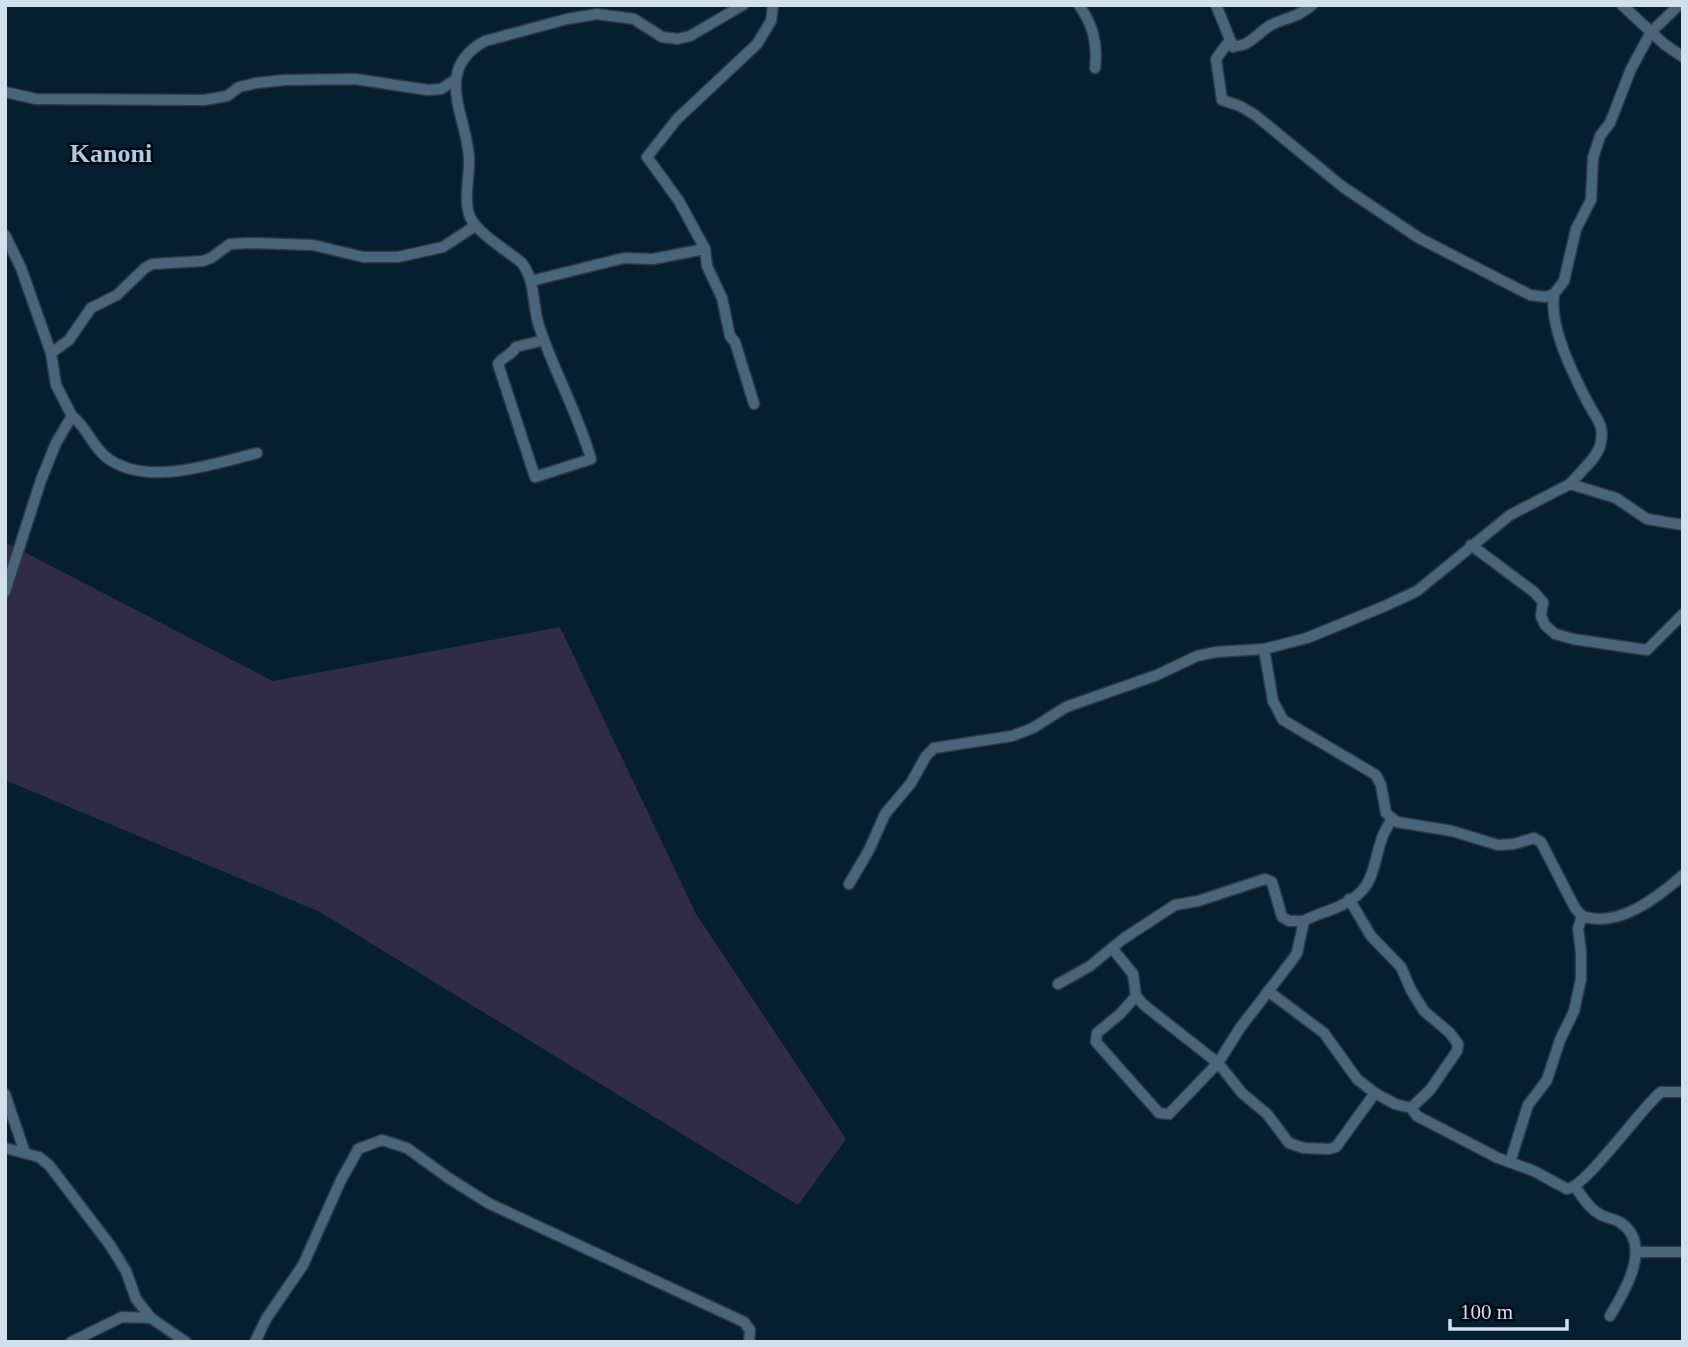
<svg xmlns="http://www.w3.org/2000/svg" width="1688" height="1347" font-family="'Times New Roman',serif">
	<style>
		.green { fill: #302c46 }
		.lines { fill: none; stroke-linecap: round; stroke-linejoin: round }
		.minor-casing { stroke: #2e3846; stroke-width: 13 }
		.minor { stroke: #4a6479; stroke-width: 10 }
		.labels { text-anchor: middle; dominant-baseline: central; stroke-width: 5; stroke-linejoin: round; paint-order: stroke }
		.quarter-label { font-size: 26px; font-weight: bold; fill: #afcce4; stroke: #02080f }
	</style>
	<rect width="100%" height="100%" fill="#061f30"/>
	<path class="green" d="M 5,542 L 273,681 L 560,627 L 696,914 L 846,1139 L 798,1205 L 320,912 L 5,780 Z"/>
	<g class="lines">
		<g class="minor-casing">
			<g id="minor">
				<path d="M 1079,5 C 1093,25 1098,44 1095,68"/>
				<path d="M 1216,5 L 1233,47"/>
				<path d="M 1312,5 C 1297,18 1287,17 1271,25 C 1256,33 1247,52 1227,44 L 1216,59 L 1222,100 L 1240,106 L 1255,115 L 1343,187 L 1419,238 L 1530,295 L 1546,297 L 1554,294 L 1564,281 L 1576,229 L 1591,200 L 1593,158 L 1600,136 L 1610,123 L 1631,69 L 1651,32 L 1679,5"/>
				<path d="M 1622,5 L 1664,44 L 1683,57"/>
				<path d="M 5,92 L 36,99 L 204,100 L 227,96 L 239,87 L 256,83 L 285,80 L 355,79 L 428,90 L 441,89 L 455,80"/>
				<path d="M 5,235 L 21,268 L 51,353 L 56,385 L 72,416 L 56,443 L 41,480 L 5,592"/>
				<path d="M 531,281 L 624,258 L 653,259 L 705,249"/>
				<path d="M 1554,294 C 1549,326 1572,372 1587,401 C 1595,418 1606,424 1600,446 C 1596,459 1579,473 1570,484"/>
				<path d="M 544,340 L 516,347 C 511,356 502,357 498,364 L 535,477 L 591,459 C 578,413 554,372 539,326 C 532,305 536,282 522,263 C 508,251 478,234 470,217 C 463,199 470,177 469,158 C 467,116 432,70 485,41 L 567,19 L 597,14 L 634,19 L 662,37 L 678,39 L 690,36 L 743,5"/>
				<path d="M 51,353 L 69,340 L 91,308 L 117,295 L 145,268 L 152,264 L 203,261 L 211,258 L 230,244 L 252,243 L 313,245 L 363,257 L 398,257 L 443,247 L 475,226"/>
				<path d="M 754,404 L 735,342 L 730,336 L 722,298 L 707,266 L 705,249 L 679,201 L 647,157 L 677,119 L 757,44 L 771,21 L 773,5"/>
				<path d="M 72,416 C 87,427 92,446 106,457 C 146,488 213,464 257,453"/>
				<path d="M 1471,545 L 1534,592 L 1543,602 L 1541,616 L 1545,625 L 1555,634 L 1573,639 L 1647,650 L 1683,614"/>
				<path d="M 1264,649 L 1273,701 L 1283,720 L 1376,775 L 1381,785 L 1386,813 L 1397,822 L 1452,831 L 1498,845 L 1514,844 L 1534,838 L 1541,842 L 1575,908 L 1582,916"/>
				<path d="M 849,884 L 869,850 L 885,814 L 911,783 L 926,756 L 934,748 L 1012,736 L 1033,728 L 1066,707 L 1157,675 L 1197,656 L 1216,652 L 1264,649 L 1284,644 L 1307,638 L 1385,606 L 1417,591 L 1510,515 L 1570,484 L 1616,498 L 1647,519 L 1683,525"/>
				<path d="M 1349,899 L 1371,936 L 1401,967 L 1411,990 L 1424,1011 L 1450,1033 L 1458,1044 L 1457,1051 L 1430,1090 L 1411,1108"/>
				<path d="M 1112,948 L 1133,974 L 1136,996 L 1144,1005 L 1218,1063 L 1242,1093 L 1267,1114 L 1289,1143 L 1304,1148 L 1329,1149 L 1336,1147 L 1375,1093"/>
				<path d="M 1058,984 L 1090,966 L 1123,939 L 1175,905 L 1198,901 L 1265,879 L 1272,882 L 1282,917 L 1289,921 L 1304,921"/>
				<path d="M 1268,991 L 1324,1033 L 1357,1079 L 1375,1093 L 1395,1104 L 1411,1108 L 1417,1116 L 1498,1158 L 1534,1171 L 1567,1189 C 1586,1187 1640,1109 1661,1092 L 1683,1092"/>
				<path d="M 1136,996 L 1120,1014 L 1097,1033 L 1096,1042 L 1159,1113 L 1169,1114 L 1218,1063 L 1240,1028 L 1293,959 L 1297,953 L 1304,921 C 1315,914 1328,912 1340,906 C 1376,889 1371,870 1382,838 C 1384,831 1389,825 1392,818"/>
				<path d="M 5,1094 L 25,1153"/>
				<path d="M 5,1148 L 39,1157 L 49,1165 L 110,1245 L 126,1271 L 136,1299 L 151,1318 L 186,1342"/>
				<path d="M 1510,1162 L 1528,1105 L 1547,1080 L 1560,1040 L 1574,1011 L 1581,979 L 1581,952 L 1578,929 L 1582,916 C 1618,929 1658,897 1683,875"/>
				<path d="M 1575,1187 C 1583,1197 1589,1209 1601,1215 C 1607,1218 1615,1219 1621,1223 C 1653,1245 1625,1291 1610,1316"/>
				<path d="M 1636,1252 L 1683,1252"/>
				<path d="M 71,1342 L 122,1317 L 151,1318"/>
				<path d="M 255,1342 L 266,1319 L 303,1265 L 341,1180 L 354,1157 L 358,1149 L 382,1140 L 407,1148 L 447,1177 L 488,1203 L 744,1322 L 750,1330 L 749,1342"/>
			</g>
		</g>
		<use href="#minor" class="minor"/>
	</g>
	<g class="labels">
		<g class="quarter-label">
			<text x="111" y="153">Kanoni</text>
		</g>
	</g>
	<rect width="1688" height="1347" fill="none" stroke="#d2e0ec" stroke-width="14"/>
	<path d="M1450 1319v10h117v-10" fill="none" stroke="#d2e0ec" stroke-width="3.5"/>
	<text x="1460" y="1319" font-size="21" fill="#d2e0ec" stroke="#02080f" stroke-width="5" paint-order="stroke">100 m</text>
</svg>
